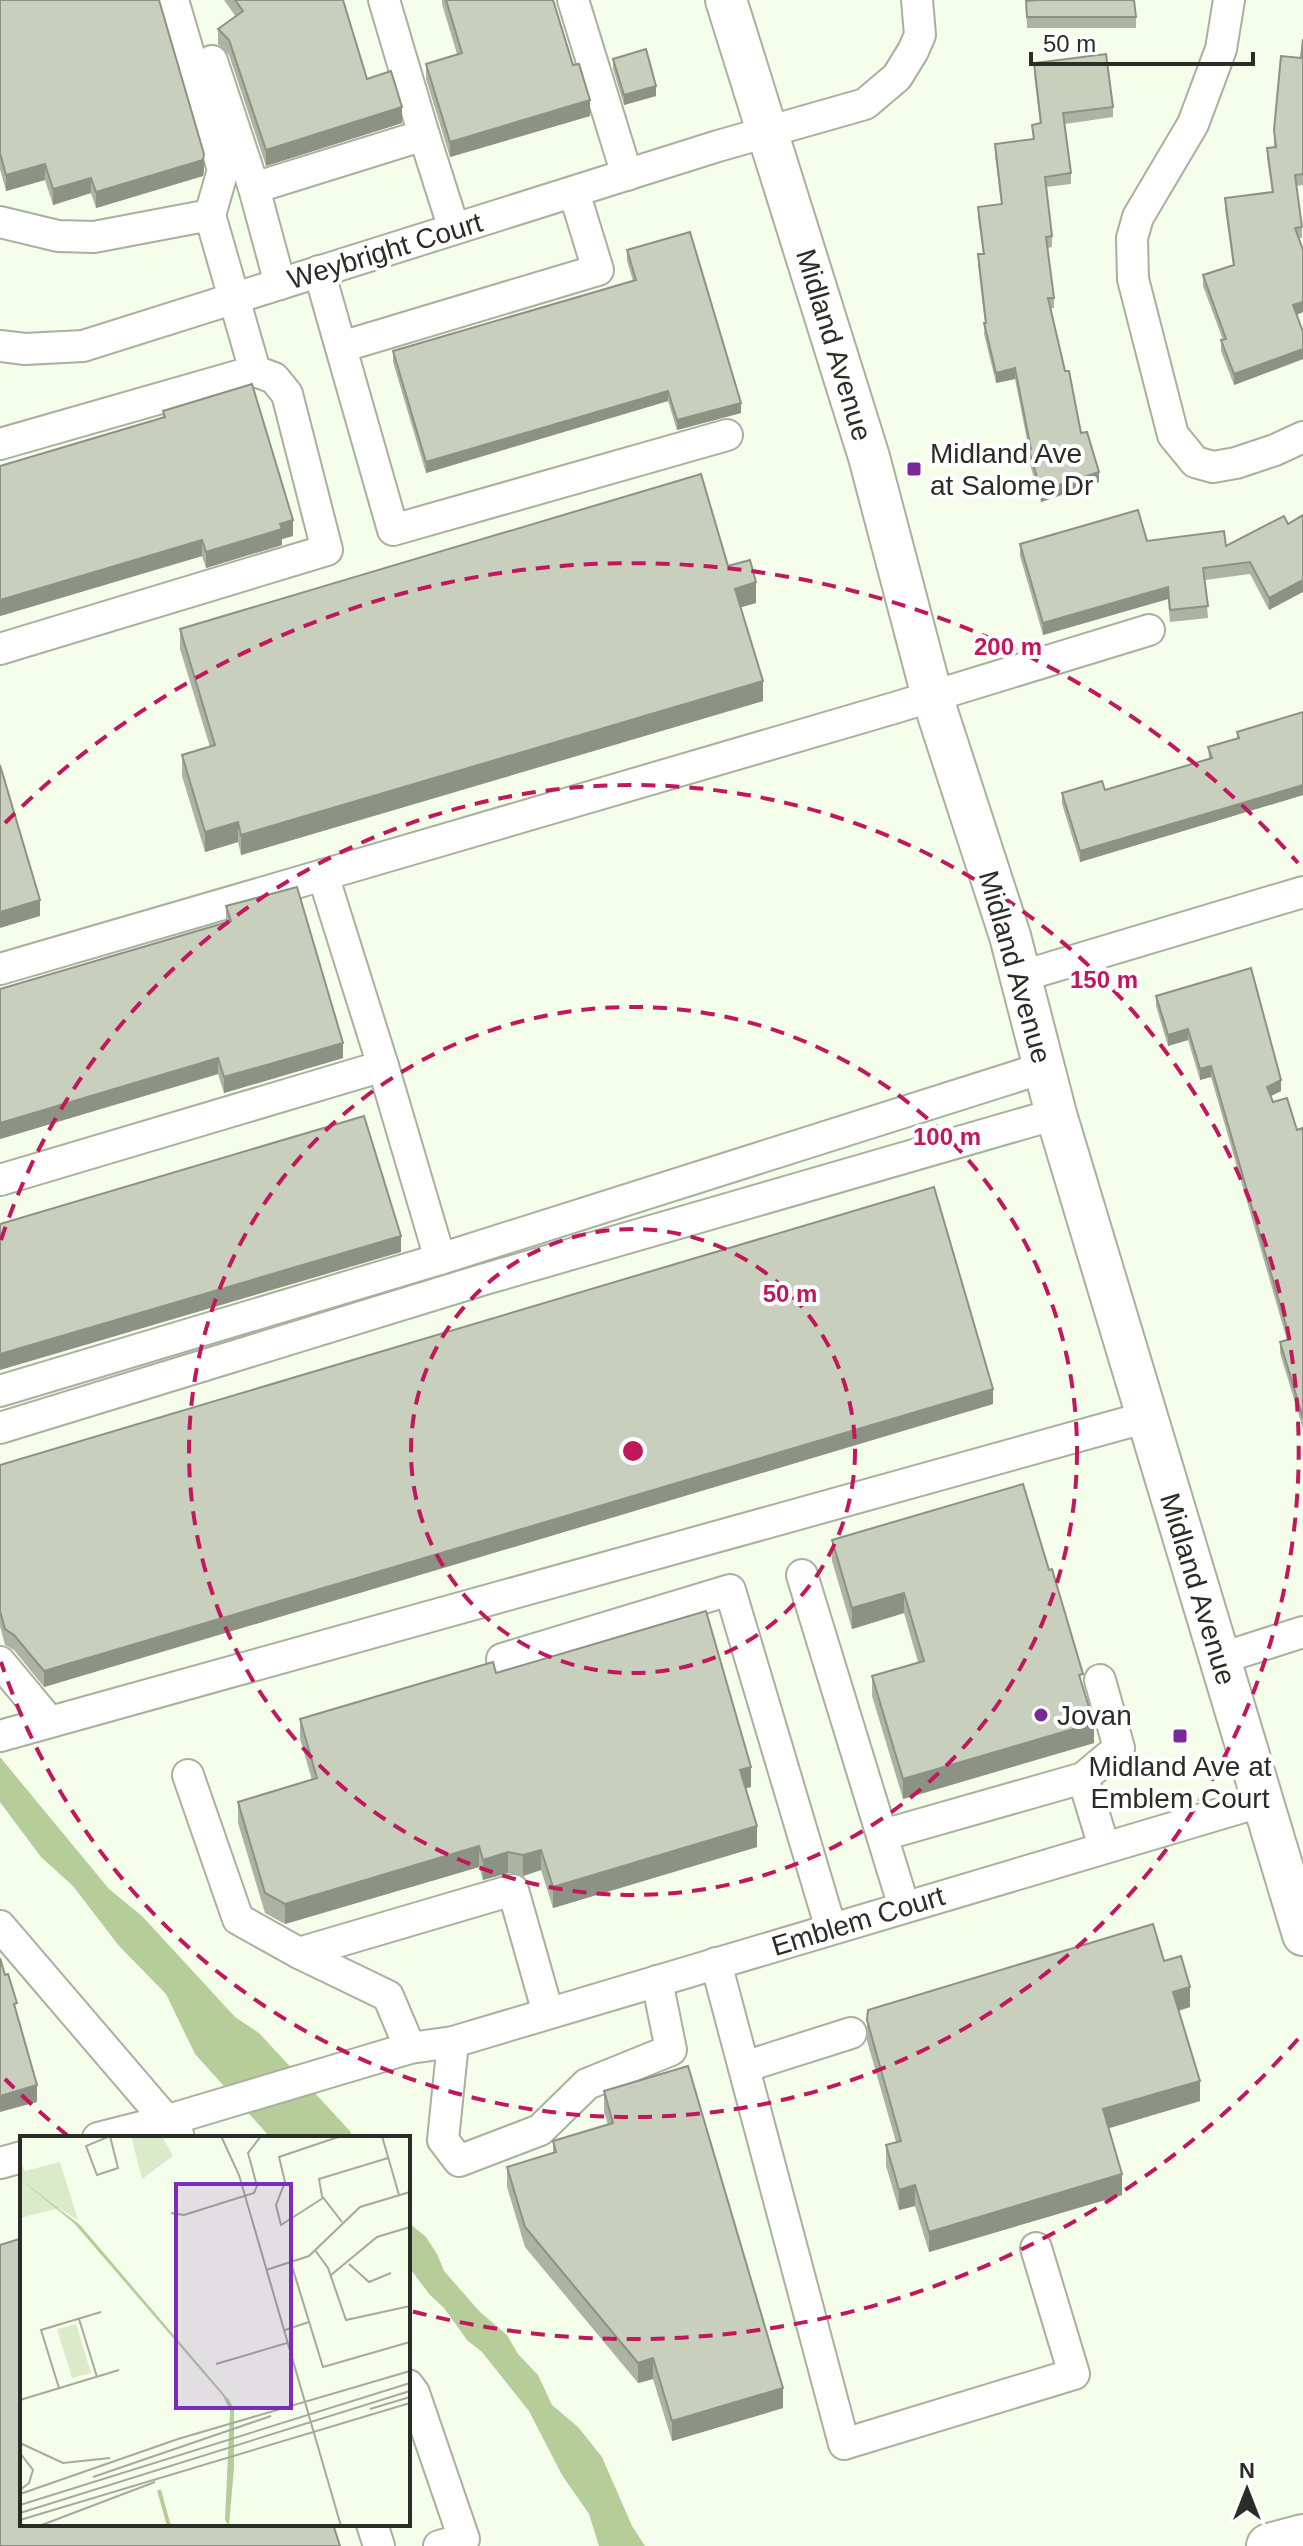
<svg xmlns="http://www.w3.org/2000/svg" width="1303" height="2546" font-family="Helvetica,sans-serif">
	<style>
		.water { fill: #b6cc99 }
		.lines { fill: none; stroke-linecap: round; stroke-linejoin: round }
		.minor-casing { stroke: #a8b09e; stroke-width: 34 }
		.major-casing { stroke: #a8b09e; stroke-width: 44 }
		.highway-casing { stroke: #a8b09e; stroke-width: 48 }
		.minor { stroke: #fff; stroke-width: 30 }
		.major { stroke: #fff; stroke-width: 40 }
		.highway { stroke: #fff; stroke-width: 44 }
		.wall { fill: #acb3a3 }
		.shaded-wall { fill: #8c9284 }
		.building { fill: #c8d0bd; stroke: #8c9284; stroke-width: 2 }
		.ring { fill: none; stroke: #c2185b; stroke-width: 4; stroke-dasharray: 14 10 }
		.poi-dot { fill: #782898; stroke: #fff; stroke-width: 3 }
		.labels { text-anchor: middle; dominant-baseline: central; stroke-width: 8; stroke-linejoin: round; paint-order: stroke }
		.street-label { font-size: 28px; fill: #2a2d26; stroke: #fff }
		.poi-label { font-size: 28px; fill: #2a2d26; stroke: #fff; text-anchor: start }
		.inset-river { fill: none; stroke: #b6cc99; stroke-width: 4 }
		.inset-road { fill: none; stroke: #a4aa9c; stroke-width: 2 }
		.view { fill: #7b2cbf; fill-opacity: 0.15; stroke: #7b2cbf; stroke-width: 4 }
		.inset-edge { fill: none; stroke: #2a2d26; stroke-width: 4 }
		.centre { fill: #c2185b; stroke: #fff; stroke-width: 4 }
		.ring-label { font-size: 24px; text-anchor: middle; font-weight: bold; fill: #c2185b; stroke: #fff; stroke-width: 8; stroke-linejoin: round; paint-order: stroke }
	</style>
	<rect width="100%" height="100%" fill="#f5feea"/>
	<g class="water">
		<path d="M 0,1757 L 109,1889 L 142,1916 L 235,2017 L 259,2033 L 350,2131 L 353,2138 L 271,2138 L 195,2054 L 166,1994 L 119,1946 L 73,1886 L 41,1857 L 0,1802 Z"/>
		<path d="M 408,2222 L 426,2237 L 437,2254 L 444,2271 L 480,2312 L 507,2335 L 518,2354 L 538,2375 L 552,2405 L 578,2427 L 602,2457 L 632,2526 L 645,2546 L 599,2546 L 589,2514 L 562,2475 L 529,2411 L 482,2352 L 467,2340 L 444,2308 L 430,2295 L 408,2266 Z"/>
	</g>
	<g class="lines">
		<g class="minor-casing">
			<g id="minor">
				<path d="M 173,0 L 223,170 L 210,215"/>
				<path d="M 573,0 L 627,175"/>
				<path d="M 1229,0 L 1221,49 L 1193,124 L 1138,217 L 1132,238 L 1133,279 L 1173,435 L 1195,462 L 1213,467 L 1236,463 L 1275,450 L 1303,437"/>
				<path d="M 212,61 L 254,188"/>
				<path d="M 424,135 L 454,229"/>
				<path d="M 0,222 L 58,236 L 94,237 L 210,215 L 255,371 L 274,378 L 287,394 L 327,550 L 0,649"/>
				<path d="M 319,271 L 393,530 L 727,435"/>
				<path d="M 280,284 L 254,188 L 424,135 L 384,0"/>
				<path d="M 0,346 L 25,349 L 83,346 L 718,146 L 865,104 L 897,77 L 913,51 L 920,35 L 917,0"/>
				<path d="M 341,347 L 598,270 L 574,192"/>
				<path d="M 0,444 L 255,371"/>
				<path d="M 0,969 L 323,875"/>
				<path d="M 1019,977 L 1303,892"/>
				<path d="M 383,1066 L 440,1259 L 1043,1068"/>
				<path d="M 0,1180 L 383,1066 L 323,875 L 894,708 L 1149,630"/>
				<path d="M 0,1391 L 440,1259"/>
				<path d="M 0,1428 L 485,1279 L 1056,1114"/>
				<path d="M 802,1575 L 904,1907"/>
				<path d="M 502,1659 L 730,1590 L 831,1929"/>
				<path d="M 1219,1659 L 1303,1632"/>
				<path d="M 0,1662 L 49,1721"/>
				<path d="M 0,1736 L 1147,1417"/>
				<path d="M 188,1775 L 238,1919 L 299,1953 L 513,1890 L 548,2013"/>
				<path d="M 1083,1778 L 1104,1847"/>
				<path d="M 883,1835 L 1083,1778 L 1119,1748 L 1100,1680"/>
				<path d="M 0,1926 L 178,2134"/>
				<path d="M 299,1953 L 388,1996 L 410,2048"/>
				<path d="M 716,1963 L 844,2444 L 1074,2374 L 1036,2248"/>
				<path d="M 453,2042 L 443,2140 L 459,2161 L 540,2130 L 587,2084 L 671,2050 L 657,1981"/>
				<path d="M 744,2067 L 851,2033"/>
				<path d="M 98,2138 L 165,2121 L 410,2048 L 453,2042 L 1263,1801"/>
				<path d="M 0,2163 L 22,2157"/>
				<path d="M 408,2385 L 414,2393 L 464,2539 L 439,2546"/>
				<path d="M 372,2524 L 379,2546"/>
			</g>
		</g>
		<g class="major-casing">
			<path id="major" d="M 726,0 L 869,457 L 932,696 L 1010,936 L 1056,1114 L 1303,1935"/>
		</g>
		<g class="highway-casing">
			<path id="highway" d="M 1269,2546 L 1303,2537"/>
		</g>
		<use href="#minor" class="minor"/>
		<use href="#major" class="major"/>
		<use href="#highway" class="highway"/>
	</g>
	<g class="wall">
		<path d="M 0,0 L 204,170 L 203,176 L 96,208 L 91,193 L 53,205 L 45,180 L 6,191 L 0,169 Z"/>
		<path d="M 224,0 L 343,0 L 367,79 L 402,123 L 266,166 L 229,55 L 218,44 L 218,29 L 236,17 Z"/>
		<path d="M 442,0 L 553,0 L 573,65 L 590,116 L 450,157 L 426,79 L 426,64 L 457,54 L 442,4 Z"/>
		<path d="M 1026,1 L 1136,17 L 1136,28 L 1027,28 Z"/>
		<path d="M 1303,39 L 1303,185 L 1296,186 L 1302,227 L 1302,238 L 1299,238 L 1303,250 L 1303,312 L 1297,315 L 1303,332 L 1303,359 L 1234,385 L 1221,351 L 1221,340 L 1223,340 L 1203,286 L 1203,275 L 1233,266 L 1225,209 L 1225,198 L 1272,192 L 1267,158 L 1267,148 L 1274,147 L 1274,130 L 1301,58 Z"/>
		<path d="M 613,59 L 656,96 L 624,105 L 613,69 Z"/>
		<path d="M 1034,63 L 1113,107 L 1113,117 L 1065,124 L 1071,173 L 1071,184 L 1046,187 L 1052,236 L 1052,247 L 1048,248 L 1054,298 L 1054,308 L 1050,309 L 1065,371 L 1081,433 L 1099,482 L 1041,502 L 1029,461 L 1029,450 L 1015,379 L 996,383 L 984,334 L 985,323 L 978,265 L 978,254 L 983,254 L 978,218 L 978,207 L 1001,204 L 995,155 L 995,144 L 1033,139 L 1032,125 L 1040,124 L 1034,74 Z"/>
		<path d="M 627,250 L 741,413 L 677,430 L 668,401 L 426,473 L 393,362 L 393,351 L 633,281 L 627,261 Z"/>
		<path d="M 163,411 L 293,536 L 282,539 L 282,545 L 206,568 L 202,556 L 0,616 L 0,466 L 163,418 Z"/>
		<path d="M 1284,516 L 1269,610 L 1250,574 L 1205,580 L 1208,618 L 1170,622 L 1168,599 L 1043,635 L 1020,556 L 1020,544 L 1147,541 L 1226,546 Z"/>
		<path d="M 728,566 L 756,603 L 741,607 L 763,701 L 241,855 L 238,842 L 205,852 L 182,776 L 182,755 L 210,747 L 180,649 L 180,629 Z"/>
		<path d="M 1303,712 L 1303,795 L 1080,862 L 1062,804 L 1062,793 L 1105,790 L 1209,759 L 1208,747 L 1237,739 L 1237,732 Z"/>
		<path d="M 226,906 L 343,1058 L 224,1093 L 218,1074 L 0,1139 L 226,923 Z"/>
		<path d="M 1156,996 L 1281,1091 L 1271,1096 L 1273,1102 L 1297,1130 L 1303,1133 L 1303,1429 L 1280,1353 L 1280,1342 L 1287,1340 L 1211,1077 L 1200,1080 L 1188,1040 L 1168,1046 L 1156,1006 Z"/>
		<path d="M 993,1404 L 44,1687 L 14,1650 L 5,1645 L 0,1626 L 0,1465 Z"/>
		<path d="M 832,1540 L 1083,1687 L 1094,1743 L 903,1799 L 872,1696 L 872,1676 L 918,1662 L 904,1613 L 852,1629 L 832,1561 Z"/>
		<path d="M 496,1673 L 751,1787 L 746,1788 L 757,1847 L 553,1908 L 541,1870 L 523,1876 L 508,1873 L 483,1880 L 479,1867 L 285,1924 L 265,1913 L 238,1823 L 238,1802 L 312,1780 L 300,1739 L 300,1719 Z"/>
		<path d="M 1164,1961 L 1190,2007 L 1179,2011 L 1200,2101 L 1108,2128 L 1122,2195 L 929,2252 L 915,2206 L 899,2210 L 886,2166 L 886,2145 L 896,2142 L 867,2041 L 867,2020 Z"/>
		<path d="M 604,2091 L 783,2408 L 672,2441 L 653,2379 L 638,2383 L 525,2247 L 507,2187 L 507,2167 L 553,2153 L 553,2141 L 608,2125 L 604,2112 Z"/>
	</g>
	<g class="shaded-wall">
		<path d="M 656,86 L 656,96 L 624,105 L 624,95 Z"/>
		<path d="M 590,100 L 590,116 L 450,157 L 450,142 Z"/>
		<path d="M 402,107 L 402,123 L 266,166 L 266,150 Z"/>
		<path d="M 204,154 L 204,170 L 203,176 L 96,208 L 96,192 Z"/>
		<path d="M 45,164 L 45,180 L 6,191 L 6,175 Z"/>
		<path d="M 91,178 L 91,193 L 53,205 L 53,189 Z"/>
		<path d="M 1303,302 L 1303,312 L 1293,316 L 1293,305 Z"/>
		<path d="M 1303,349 L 1303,359 L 1234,385 L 1234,374 Z"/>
		<path d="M 1015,368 L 1015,379 L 996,383 L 996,373 Z"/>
		<path d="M 668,391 L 668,401 L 426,473 L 426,462 Z"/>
		<path d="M 741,403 L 741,413 L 677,430 L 677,420 Z"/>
		<path d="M 1099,472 L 1099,482 L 1041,502 L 1041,491 Z"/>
		<path d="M 293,520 L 293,536 L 282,539 L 282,545 L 206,568 L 206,552 L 280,524 Z"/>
		<path d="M 202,540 L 202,556 L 0,616 L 0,600 Z"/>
		<path d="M 1303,580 L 1303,592 L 1269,610 L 1269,598 Z"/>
		<path d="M 756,582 L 756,603 L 735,609 L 735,589 Z"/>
		<path d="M 1168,587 L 1168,599 L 1043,635 L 1043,623 Z"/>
		<path d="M 763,681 L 763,701 L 241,855 L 241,835 Z"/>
		<path d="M 1303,785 L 1303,795 L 1080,862 L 1080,851 Z"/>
		<path d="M 238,822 L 238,842 L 205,852 L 205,832 Z"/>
		<path d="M 40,900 L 40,916 L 0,928 L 0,912 Z"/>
		<path d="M 1188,1029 L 1188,1040 L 1168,1046 L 1168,1035 Z"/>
		<path d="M 343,1043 L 343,1058 L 224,1093 L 224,1077 Z"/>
		<path d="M 218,1058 L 218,1074 L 0,1139 L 0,1123 Z"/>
		<path d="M 1211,1066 L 1211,1077 L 1200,1080 L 1200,1069 Z"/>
		<path d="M 1281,1080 L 1281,1091 L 1267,1098 L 1267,1087 Z"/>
		<path d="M 401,1236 L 401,1252 L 0,1370 L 0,1354 Z"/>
		<path d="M 993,1389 L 993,1404 L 44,1687 L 44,1671 Z"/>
		<path d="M 904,1593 L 904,1613 L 852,1629 L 852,1608 Z"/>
		<path d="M 1094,1723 L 1094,1743 L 903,1799 L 903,1779 Z"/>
		<path d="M 751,1767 L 751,1787 L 740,1790 L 740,1770 Z"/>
		<path d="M 757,1826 L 757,1847 L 553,1908 L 553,1887 Z"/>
		<path d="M 479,1846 L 479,1867 L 285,1924 L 285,1904 Z"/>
		<path d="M 541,1850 L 541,1870 L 523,1876 L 523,1855 Z"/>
		<path d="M 508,1852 L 508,1873 L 483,1880 L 483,1860 Z"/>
		<path d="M 1190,1987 L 1190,2007 L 1173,2012 L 1173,1992 Z"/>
		<path d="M 1200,2081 L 1200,2101 L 1103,2130 L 1103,2109 Z"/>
		<path d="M 37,2085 L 37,2102 L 0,2112 L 0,2096 Z"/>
		<path d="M 1122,2174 L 1122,2195 L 929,2252 L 929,2232 Z"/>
		<path d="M 915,2185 L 915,2206 L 899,2210 L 899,2190 Z"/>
		<path d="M 653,2358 L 653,2379 L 638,2383 L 638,2363 Z"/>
		<path d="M 783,2388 L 783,2408 L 672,2441 L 672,2421 Z"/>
	</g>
	<g class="building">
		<path d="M 0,0 L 159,0 L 204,154 L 203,160 L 96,192 L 91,178 L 53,189 L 45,164 L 6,175 L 0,153 Z"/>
		<path d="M 235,0 L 343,0 L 367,79 L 391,71 L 402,107 L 266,150 L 229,40 L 218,29 L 243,11 Z"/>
		<path d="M 446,0 L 553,0 L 573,65 L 579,64 L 590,100 L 450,142 L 426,64 L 462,53 Z"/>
		<path d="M 1038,0 L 1134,0 L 1136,17 L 1027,17 L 1026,1 Z"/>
		<path d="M 1303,39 L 1303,174 L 1295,175 L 1302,227 L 1295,228 L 1303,250 L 1303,302 L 1293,305 L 1303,332 L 1303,349 L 1234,374 L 1221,340 L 1226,339 L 1203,275 L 1234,265 L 1225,198 L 1273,192 L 1267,148 L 1276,147 L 1274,130 L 1281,56 L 1301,58 Z"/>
		<path d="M 646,49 L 656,86 L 624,95 L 613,59 Z"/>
		<path d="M 1106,54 L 1113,107 L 1063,113 L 1071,173 L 1045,177 L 1052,236 L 1046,237 L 1054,298 L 1048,298 L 1065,371 L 1069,371 L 1081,433 L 1087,432 L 1099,472 L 1041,491 L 1029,450 L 1031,449 L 1015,368 L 996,373 L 984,323 L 986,323 L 978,254 L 984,254 L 978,207 L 1002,204 L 995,144 L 1034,139 L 1032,125 L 1041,123 L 1034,63 Z"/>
		<path d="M 690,232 L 741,403 L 677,420 L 668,391 L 426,462 L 393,351 L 636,280 L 627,250 Z"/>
		<path d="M 252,384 L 293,520 L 280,524 L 282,529 L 206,552 L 202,540 L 0,600 L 0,466 L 165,417 L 163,411 Z"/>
		<path d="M 701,474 L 728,566 L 750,560 L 756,582 L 735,589 L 763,681 L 241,835 L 238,822 L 205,832 L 182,755 L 215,745 L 180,629 Z"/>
		<path d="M 1138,510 L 1147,541 L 1224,531 L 1226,546 L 1284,516 L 1288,524 L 1303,515 L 1303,580 L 1269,598 L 1250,562 L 1203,568 L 1208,606 L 1170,610 L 1168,587 L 1043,623 L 1020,544 Z"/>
		<path d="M 1303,712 L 1303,785 L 1080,851 L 1062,793 L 1102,781 L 1105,790 L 1212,758 L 1208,747 L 1239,738 L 1237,732 Z"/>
		<path d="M 0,765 L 40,900 L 0,912 Z"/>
		<path d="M 297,887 L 343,1043 L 224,1077 L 218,1058 L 0,1123 L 0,989 L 231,921 L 226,906 Z"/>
		<path d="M 1251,968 L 1281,1080 L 1267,1087 L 1273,1102 L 1287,1098 L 1297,1130 L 1302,1128 L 1303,1133 L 1303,1418 L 1280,1342 L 1290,1339 L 1211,1066 L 1200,1069 L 1188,1029 L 1168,1035 L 1156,996 Z"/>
		<path d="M 364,1116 L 401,1236 L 0,1354 L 0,1224 Z"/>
		<path d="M 934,1187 L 993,1389 L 44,1671 L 14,1635 L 5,1629 L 0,1611 L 0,1465 Z"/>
		<path d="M 1023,1484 L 1049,1570 L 1052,1569 L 1083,1674 L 1079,1675 L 1094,1723 L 903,1779 L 872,1676 L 924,1661 L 904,1593 L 852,1608 L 832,1540 Z"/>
		<path d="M 706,1611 L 751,1767 L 740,1770 L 757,1826 L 553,1887 L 541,1850 L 523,1855 L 508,1852 L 483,1860 L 479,1846 L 285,1904 L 265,1893 L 238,1802 L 317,1778 L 300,1719 L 493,1662 L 496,1673 Z"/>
		<path d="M 1153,1924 L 1164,1961 L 1181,1956 L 1190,1987 L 1173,1992 L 1200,2081 L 1103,2109 L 1122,2174 L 929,2232 L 915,2185 L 899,2190 L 886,2145 L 901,2141 L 867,2020 L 868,2010 Z"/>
		<path d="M 0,1958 L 5,1975 L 8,1974 L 17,2003 L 14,2004 L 37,2085 L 0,2096 Z"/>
		<path d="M 688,2066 L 783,2388 L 672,2421 L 653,2358 L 638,2363 L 525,2227 L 507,2167 L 556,2152 L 553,2141 L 613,2123 L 604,2091 Z"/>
		<path d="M 22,2238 L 22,2524 L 333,2524 L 340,2546 L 0,2546 L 0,2245 Z"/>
	</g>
	<g class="ring">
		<circle cx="633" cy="1451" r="222"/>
		<circle cx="633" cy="1451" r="444"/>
		<path d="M1 1240A666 666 0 1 1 1 1662"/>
		<path d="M1298 2039A888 888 0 0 1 411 2311M68 2136A888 888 0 0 1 5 2079M5 823A888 888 0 0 1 1298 863"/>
	</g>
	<g class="poi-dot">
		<rect x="906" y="461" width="16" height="16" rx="4"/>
		<circle cx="1041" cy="1715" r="8"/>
		<rect x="1172" y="1728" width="16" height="16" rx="4"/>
	</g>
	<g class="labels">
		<g class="street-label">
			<text transform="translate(385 251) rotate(-17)">Weybright Court</text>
			<text transform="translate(834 345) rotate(73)">Midland Avenue</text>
			<text transform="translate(1015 967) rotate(74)">Midland Avenue</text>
			<text transform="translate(1198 1589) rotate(73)">Midland Avenue</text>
			<text transform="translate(858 1921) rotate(-17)">Emblem Court</text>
		</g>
		<g class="poi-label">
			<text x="930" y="453">Midland Ave<tspan x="930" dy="32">at Salome Dr</tspan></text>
			<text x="1057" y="1715">Jovan</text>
			<text x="1180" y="1766" text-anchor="middle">Midland Ave at<tspan x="1180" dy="32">Emblem Court</tspan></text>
		</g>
	</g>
	<g transform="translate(20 2136)">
		<rect width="390" height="390" fill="#f5feea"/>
		<path d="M 111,0 L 142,0 L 153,20 L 122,43 ZM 0,24 L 5,35 L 40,26 L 58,84 L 39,72 L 0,82 ZM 56,188 L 71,237 L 52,242 L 37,193 Z" fill="#dbeac9"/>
		<path d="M 0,43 L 60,89 L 209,264 L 214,273 L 214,331 L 209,390 L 205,384 L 210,275 L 203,260 L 54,87 Z" fill="#b6cc99"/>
		<path class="inset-river" d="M 139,354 L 149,390"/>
		<path class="inset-road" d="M 90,0 L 98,32 L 77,39 L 66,10 ZM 201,0 L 219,39 L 321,390M 362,0 L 379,59M 303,62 L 261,89 L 256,69 L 265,46 L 259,21 L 321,0M 151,77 L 164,79 L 234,57 L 237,50 L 228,17 L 241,0M 322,86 L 302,60 L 299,43 L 368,22M 295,114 L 308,132 L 326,184 L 390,170M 271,127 L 303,231 L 390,206M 329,128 L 349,146 L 371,137M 246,134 L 289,120 L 340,71 L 390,56M 311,139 L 357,101 L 390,91M 59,183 L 77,241M 265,194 L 289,186M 196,228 L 267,207M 39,252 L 21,194 L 81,176M 0,264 L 99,234M 350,273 L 390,261M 0,307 L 43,327 L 90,322M 0,317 L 13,334 L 9,347 L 0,354M 73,341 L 251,280M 0,358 L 158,303 L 390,235M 0,369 L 390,247M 0,377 L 390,255M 0,384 L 390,267M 19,390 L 135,346"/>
		<path class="view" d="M 156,48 L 271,48 L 271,272 L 156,272 Z"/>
		<rect width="390" height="390" class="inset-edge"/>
	</g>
	<circle cx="633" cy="1451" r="12" class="centre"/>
	<g class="ring-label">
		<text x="1008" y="655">200 m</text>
		<text x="1104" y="988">150 m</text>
		<text x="947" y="1145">100 m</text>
		<text x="790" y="1302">50 m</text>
	</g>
	<g transform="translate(1247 2490)" stroke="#ffffff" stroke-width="6" paint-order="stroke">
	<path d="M0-6L14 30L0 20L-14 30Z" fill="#2a2d26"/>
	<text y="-12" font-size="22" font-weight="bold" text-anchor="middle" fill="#2a2d26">N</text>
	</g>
	<path d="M1031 52v12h222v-12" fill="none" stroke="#2a2d26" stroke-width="4"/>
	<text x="1043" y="52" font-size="24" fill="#2a2d26" stroke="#ffffff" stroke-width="6" paint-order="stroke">50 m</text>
</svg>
